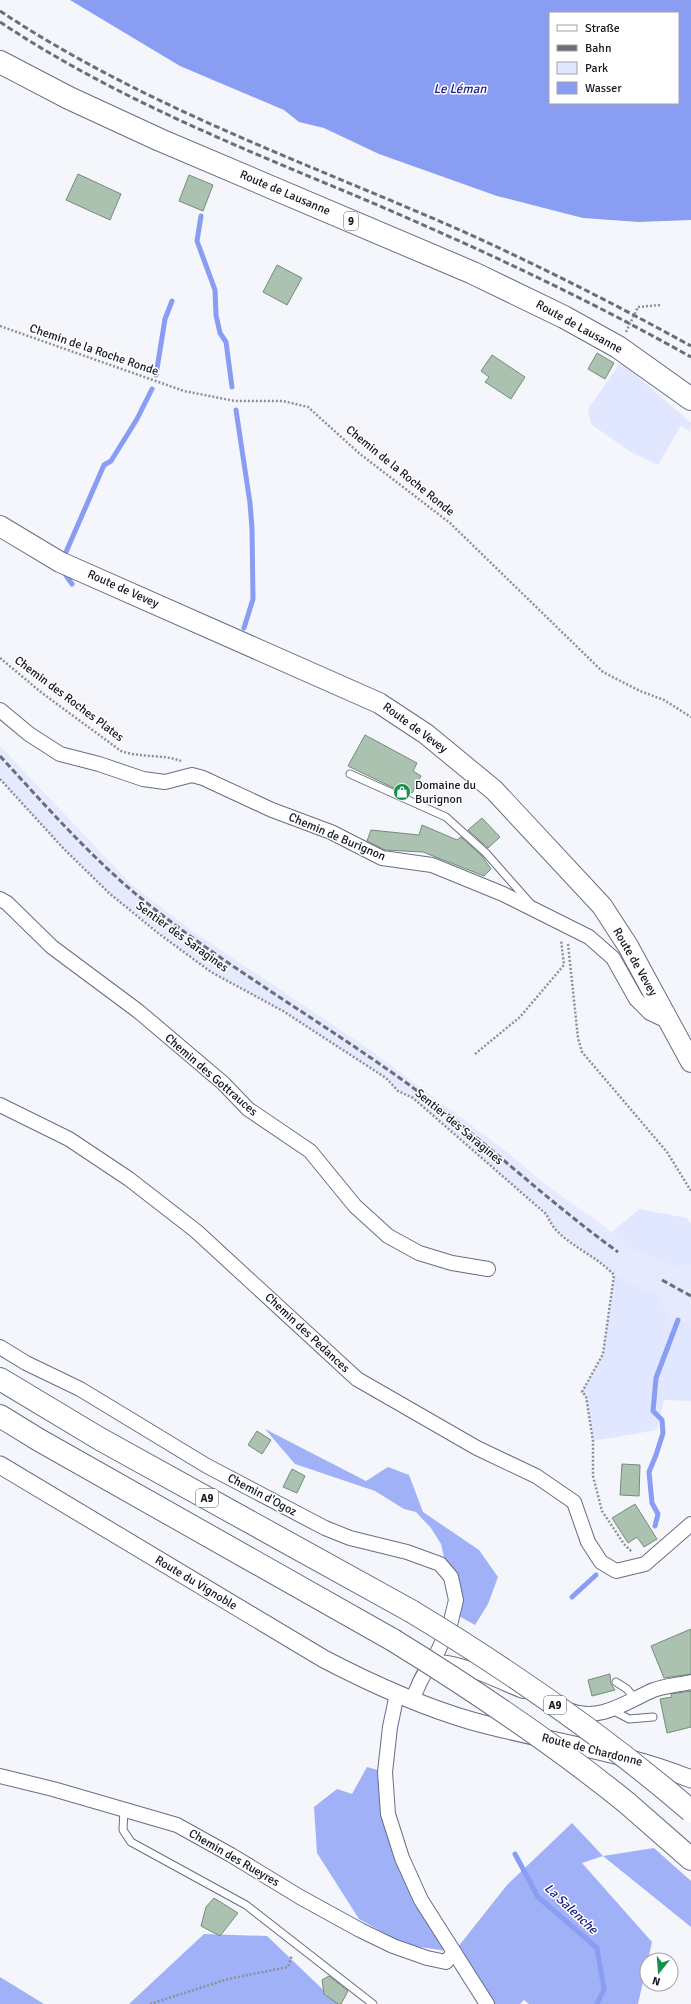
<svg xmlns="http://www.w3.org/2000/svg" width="691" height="2004" font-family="Signika,sans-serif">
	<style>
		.built { fill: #e5eaff }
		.green { fill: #e0e7fe }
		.forest { fill: #a0b1f7 }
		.water { fill: #899df2; fill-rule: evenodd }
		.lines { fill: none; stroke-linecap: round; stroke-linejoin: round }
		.stream { stroke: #899df2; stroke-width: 5 }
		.building { fill: #aac2af; stroke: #758c7a }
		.service-casing { stroke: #686e85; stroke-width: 9 }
		.minor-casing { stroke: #686e85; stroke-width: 16 }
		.tertiary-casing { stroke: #686e85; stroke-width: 19 }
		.secondary-casing { stroke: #686e85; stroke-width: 22 }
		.primary-casing { stroke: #686e85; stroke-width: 24 }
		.motorway-casing { stroke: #686e85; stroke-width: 24 }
		.path { stroke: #8e9097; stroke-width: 2.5; stroke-dasharray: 2 2; stroke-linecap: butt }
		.service { stroke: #fff; stroke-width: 7 }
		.minor { stroke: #fff; stroke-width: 14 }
		.tertiary { stroke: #fff; stroke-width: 17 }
		.secondary { stroke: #fff; stroke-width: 20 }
		.primary { stroke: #fff; stroke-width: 22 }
		.motorway { stroke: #fff; stroke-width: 22 }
		.rail { stroke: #6c6e76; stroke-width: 3; stroke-dasharray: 6 3; stroke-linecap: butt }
		.motorway-bridge-casing { stroke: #686e85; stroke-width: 24; stroke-linecap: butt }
		.path-bridge { stroke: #8e9097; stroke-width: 2.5; stroke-dasharray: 2 2; stroke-linecap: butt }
		.motorway-bridge { stroke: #fff; stroke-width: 22 }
		.labels { text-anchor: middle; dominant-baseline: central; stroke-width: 3; stroke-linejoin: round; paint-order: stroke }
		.shield { fill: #fff; stroke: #5a5d63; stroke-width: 1 }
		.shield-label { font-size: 11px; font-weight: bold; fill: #141720 }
		.street-label { font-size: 12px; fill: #141720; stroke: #fff }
		.poi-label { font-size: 12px; fill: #141720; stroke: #fff; text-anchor: start }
		.water-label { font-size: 13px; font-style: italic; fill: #202182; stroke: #fff }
	</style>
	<rect width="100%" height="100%" fill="#f5f6fc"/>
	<path class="built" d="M 0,746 L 131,884 L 191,930 L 369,1049 L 507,1152 L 545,1184 L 612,1232 L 626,1247 L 674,1266 L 691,1265 L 691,1321 L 672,1324 L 657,1294 L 646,1291 L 614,1275 L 606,1266 L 593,1258 L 556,1230 L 546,1214 L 413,1098 L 398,1091 L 386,1078 L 283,1011 L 211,972 L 109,893 L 63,848 L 0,779 Z"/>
	<g class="green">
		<path d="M 621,362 L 691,423 L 690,432 L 681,425 L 658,465 L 629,451 L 591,424 L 588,409 Z"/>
		<path d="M 639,1209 L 687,1218 L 691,1224 L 691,1265 L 674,1266 L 626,1247 L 612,1232 Z"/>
		<path d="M 614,1275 L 646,1291 L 657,1294 L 672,1323 L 691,1321 L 691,1401 L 664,1400 L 657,1430 L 593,1441 L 586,1396 L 582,1392 L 603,1354 Z"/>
	</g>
	<g class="forest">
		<path d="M 265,1429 L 366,1481 L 388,1467 L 409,1475 L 423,1512 L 479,1550 L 498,1577 L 488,1604 L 475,1625 L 457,1615 L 441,1544 L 431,1528 L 416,1512 L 404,1509 L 375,1491 L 295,1464 Z"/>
		<path d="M 367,1767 L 385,1772 L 402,1858 L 454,1952 L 507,1885 L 572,1823 L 603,1856 L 654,1848 L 691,1881 L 691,1927 L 603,1856 L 582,1863 L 652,1942 L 638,2004 L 529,2004 L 524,2000 L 520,2004 L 491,2004 L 454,1952 L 406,1945 L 359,1919 L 317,1853 L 314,1807 L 337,1789 L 352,1794 Z"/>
		<path d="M 204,1934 L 267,1936 L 338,2004 L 129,2004 Z"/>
		<path d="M 0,1977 L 44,2004 L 0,2004 Z"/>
	</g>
	<path class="water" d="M 70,0 L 691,0 L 691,220 L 639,222 L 583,218 L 497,196 L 379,154 L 324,128 L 299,122 L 284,110 L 180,66 ZM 550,13 L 678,13 L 678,103 L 550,103 Z"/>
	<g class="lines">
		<g class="stream">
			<path d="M 201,216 L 197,241 L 215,290 L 216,315 L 220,333 L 226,342 L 232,387"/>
			<path d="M 156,375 L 165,319 L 172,301"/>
			<path d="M 236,410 L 250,503 L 252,528 L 253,599 L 244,628"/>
			<path d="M 66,552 L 104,465 L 111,461 L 137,419 L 152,389"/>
			<path d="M 63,571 L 72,584"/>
			<path d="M 655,1526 L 658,1514 L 652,1503 L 649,1472 L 656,1455 L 663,1433 L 662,1420 L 653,1411 L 656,1378 L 678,1320"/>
			<path d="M 572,1597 L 596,1575"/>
			<path d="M 515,1854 L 538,1897 L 597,1948 L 604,1989 L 597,2004"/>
		</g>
	</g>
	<g class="building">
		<path d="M 78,174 L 121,194 L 110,220 L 66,200 Z"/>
		<path d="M 189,175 L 213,185 L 203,211 L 179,201 Z"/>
		<path d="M 277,265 L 302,278 L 287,305 L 263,292 Z"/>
		<path d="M 597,353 L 614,363 L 605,379 L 588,369 Z"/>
		<path d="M 492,355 L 525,377 L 511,399 L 485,382 L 489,377 L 481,371 Z"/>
		<path d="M 365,735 L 417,763 L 413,771 L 421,776 L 412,793 L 404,788 L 402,792 L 348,766 Z"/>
		<path d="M 482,818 L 500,837 L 488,848 L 468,830 Z"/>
		<path d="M 422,825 L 457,840 L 461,837 L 482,856 L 491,869 L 484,876 L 423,852 L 385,850 L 367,841 L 371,830 L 419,835 Z"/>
		<path d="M 257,1431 L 271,1440 L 262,1454 L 248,1445 Z"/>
		<path d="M 622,1464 L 640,1465 L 639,1496 L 620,1495 Z"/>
		<path d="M 292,1469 L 305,1476 L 297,1493 L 283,1487 Z"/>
		<path d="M 635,1504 L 657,1539 L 644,1547 L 637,1537 L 628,1543 L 612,1518 Z"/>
		<path d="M 691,1629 L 691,1674 L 664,1678 L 651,1646 Z"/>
		<path d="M 610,1674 L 611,1684 L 615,1690 L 592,1696 L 588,1680 Z"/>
		<path d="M 691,1691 L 691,1727 L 667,1733 L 660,1699 L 672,1697 L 671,1694 Z"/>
		<path d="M 214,1898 L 238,1913 L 220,1936 L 201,1926 L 206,1907 Z"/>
		<path d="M 329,1976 L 348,1991 L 341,2004 L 338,2004 L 324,1994 L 322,1980 Z"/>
	</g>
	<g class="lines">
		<g class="service-casing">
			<g id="service">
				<path d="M 350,774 L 446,817 L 486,853 L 530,903"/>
				<path d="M 616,1682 L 627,1689 L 635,1699"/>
				<path d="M 612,1710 L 629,1719 L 653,1717"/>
				<path d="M 124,1809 L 123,1830 L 131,1842 L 246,1905 L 373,2004"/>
			</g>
		</g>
		<g class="minor-casing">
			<g id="minor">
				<path d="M 0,710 L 29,734 L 60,754 L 99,764 L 143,779 L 165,782 L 192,775 L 203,778 L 272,810 L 331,832 L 382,858 L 432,865 L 503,894 L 589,937 L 613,958 L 636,999 L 650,1013 L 669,1022"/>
				<path d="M 0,899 L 7,903 L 52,947 L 138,1011 L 223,1083 L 248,1109 L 310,1151 L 355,1206 L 388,1236 L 419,1253 L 452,1263 L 488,1269"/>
				<path d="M 0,1105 L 69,1139 L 129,1179 L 196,1231 L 357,1379 L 477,1448 L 536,1476 L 574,1502 L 588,1542 L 601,1562 L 616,1571 L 645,1564 L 691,1524"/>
				<path d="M 0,1347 L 26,1363 L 80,1389 L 207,1466 L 325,1528 L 350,1538 L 407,1552 L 440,1564 L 451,1577 L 456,1600 L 450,1625 L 432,1664"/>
				<path d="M 397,1694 L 390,1727 L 385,1772 L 388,1814 L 402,1858 L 421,1900 L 487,2004"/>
				<path d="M 412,1700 C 417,1690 422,1673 431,1665 C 445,1653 506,1685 523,1691"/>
				<path d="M 568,1710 C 598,1722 623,1704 649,1692 C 661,1686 678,1685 691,1682"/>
				<path d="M 0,1776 L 53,1789 L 177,1825 L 231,1855 L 300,1897 L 360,1930 L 393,1946 L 427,1958 L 446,1962 L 454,1952"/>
			</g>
		</g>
		<g class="tertiary-casing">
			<path id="tertiary" d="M 0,1465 L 324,1659 C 372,1684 420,1706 472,1721 C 544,1741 621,1751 691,1779"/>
		</g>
		<g class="secondary-casing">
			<path id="secondary" d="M 0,526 L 60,562 L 379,703 L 426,734 L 494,790 L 602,906 L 628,946 L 691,1062"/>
		</g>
		<g class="primary-casing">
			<path id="primary" d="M 0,62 L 69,98 L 160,140 L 473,273 L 564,317 L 618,347 L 691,399"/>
		</g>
		<g class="motorway-casing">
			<g id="motorway">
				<path d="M 0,1379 L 100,1439 L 411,1611"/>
				<path d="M 0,1416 L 39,1440 L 393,1640"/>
				<path d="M 627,1803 L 691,1859"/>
			</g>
		</g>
		<g class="path">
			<path d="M 638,307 L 660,305"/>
			<path d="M 0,326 L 184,391 L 235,401 L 283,401 L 308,407 L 360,454 L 450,523 L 603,672 L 640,691 L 664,700 L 691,717"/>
			<path d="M 0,658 L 42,693 L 121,751 C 140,758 163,754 181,761"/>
			<path d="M 0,779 L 63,848 L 109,893 L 158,933 L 211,972 L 283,1011 L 386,1078 L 398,1091 L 413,1098 L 546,1214 C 549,1219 552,1226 556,1230 C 573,1248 598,1257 614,1275 L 603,1354 L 582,1392 L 586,1396 L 593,1441 L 593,1476 L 602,1511 L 624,1544 L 632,1552"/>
			<path d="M 568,944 L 578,1038 L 582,1052 L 667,1152 L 691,1191"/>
			<path d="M 475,1054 L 520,1017 L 564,965 L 561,940"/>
			<path d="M 150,2004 L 228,1979 L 288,1967 L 292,1955"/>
		</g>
		<use href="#service" class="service"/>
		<use href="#minor" class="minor"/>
		<use href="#tertiary" class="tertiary"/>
		<use href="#secondary" class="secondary"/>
		<use href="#primary" class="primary"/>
		<use href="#motorway" class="motorway"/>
		<g class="rail">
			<path d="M 0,11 C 140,104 299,160 453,227 C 534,263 613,303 691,346"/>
			<path d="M 0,22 C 114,98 242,148 368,201 C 478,248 586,298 691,357"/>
			<path d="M 0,756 C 44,804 87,853 137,895 C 223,966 322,1021 412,1087 C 483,1139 546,1200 618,1252"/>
			<path d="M 662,1280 L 691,1296"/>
		</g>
		<g class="motorway-bridge-casing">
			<g id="motorway-bridge">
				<path d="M 411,1611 C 509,1670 604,1736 691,1811"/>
				<path d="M 393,1640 C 474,1690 553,1743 627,1803"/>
			</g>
		</g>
		<path class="path-bridge" d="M 626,332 L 638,307"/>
		<use href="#motorway-bridge" class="motorway-bridge"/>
	</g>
	<defs>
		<g id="shop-disc" transform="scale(0.9)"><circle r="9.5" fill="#15904b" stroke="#fff"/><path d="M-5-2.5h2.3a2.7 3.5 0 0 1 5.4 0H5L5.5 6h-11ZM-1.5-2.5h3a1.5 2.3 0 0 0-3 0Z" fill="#fff"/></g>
	</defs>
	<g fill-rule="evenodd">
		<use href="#shop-disc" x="402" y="792"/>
	</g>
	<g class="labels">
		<g class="shield">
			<rect x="344" y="212" width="14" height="18" rx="3"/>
			<rect x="196" y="1489" width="22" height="18" rx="3"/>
			<rect x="544" y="1696" width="22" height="18" rx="3"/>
		</g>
		<g class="shield-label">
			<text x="351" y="221">9</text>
			<text x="207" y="1498">A9</text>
			<text x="555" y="1705">A9</text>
		</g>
		<g class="street-label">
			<text transform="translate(285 193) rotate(23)">Route de Lausanne</text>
			<text transform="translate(579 327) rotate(29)">Route de Lausanne</text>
			<text transform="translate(94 350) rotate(19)">Chemin de la Roche Ronde</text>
			<text transform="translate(400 471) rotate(39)">Chemin de la Roche Ronde</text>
			<text transform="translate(123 589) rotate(24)">Route de Vevey</text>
			<text transform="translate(69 699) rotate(37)">Chemin des Roches Plates</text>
			<text transform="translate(415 728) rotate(36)">Route de Vevey</text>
			<text transform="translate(337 837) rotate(23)">Chemin de Burignon</text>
			<text transform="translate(182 937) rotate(36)">Sentier des Saragines</text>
			<text transform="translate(635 962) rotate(60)">Route de Vevey</text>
			<text transform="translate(211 1075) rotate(41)">Chemin des Gottrauces</text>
			<text transform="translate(459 1127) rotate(40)">Sentier des Saragines</text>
			<text transform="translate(307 1333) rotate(43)">Chemin des Pedances</text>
			<text transform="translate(262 1495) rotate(28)">Chemin d'Ogoz</text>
			<text transform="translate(196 1583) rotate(31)">Route du Vignoble</text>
			<text transform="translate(592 1750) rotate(14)">Route de Chardonne</text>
			<text transform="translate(234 1858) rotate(30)">Chemin des Rueyres</text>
		</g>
		<g class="poi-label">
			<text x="415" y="785">Domaine du<tspan x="415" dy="14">Burignon</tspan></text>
		</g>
		<g class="water-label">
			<text x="460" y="89">Le Léman</text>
			<text transform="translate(571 1909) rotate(43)">La Salenche</text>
		</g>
	</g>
	<rect x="549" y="12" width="130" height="92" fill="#ffffff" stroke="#a1a2a6"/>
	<rect x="557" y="25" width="20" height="6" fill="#ffffff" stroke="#a1a2a6"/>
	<text x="585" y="32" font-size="12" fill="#141720">Straße</text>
	<rect x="557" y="45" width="20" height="6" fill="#6c6e76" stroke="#a1a2a6"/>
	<text x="585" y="52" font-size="12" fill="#141720">Bahn</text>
	<rect x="557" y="62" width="20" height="12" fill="#e0e7fe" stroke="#a1a2a6"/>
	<text x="585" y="72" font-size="12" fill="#141720">Park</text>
	<rect x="557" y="82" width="20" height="12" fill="#899df2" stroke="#a1a2a6"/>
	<text x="585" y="92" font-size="12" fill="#141720">Wasser</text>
	<g transform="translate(659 1972) rotate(197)"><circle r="19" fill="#ffffff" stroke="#a1a2a6"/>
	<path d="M0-3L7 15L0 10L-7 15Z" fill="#15904b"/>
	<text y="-6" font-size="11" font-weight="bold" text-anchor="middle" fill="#141720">N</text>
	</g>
</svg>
